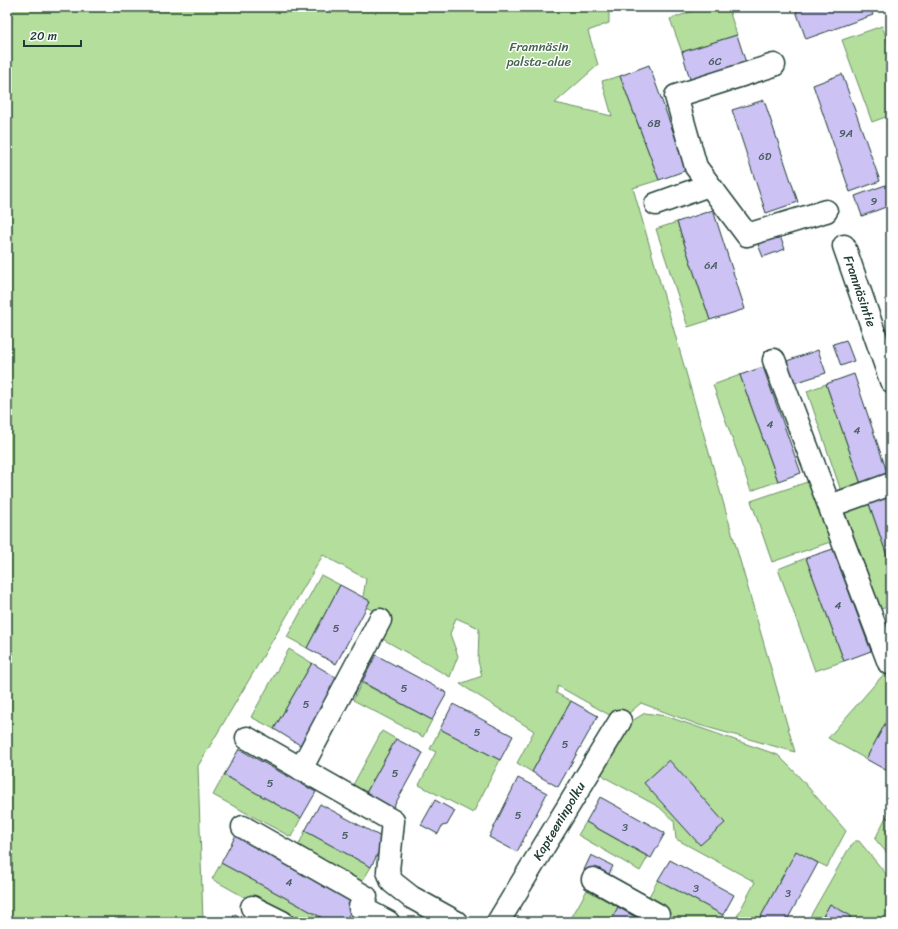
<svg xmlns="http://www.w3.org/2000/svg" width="898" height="929" font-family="Sriracha,sans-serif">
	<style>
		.green { fill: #b4de9b; stroke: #6a8e68 }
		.building { fill: #ccc2f4; stroke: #1f3d34 }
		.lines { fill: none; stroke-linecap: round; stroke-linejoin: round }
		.minor-casing { stroke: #1f3d34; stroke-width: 25 }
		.minor { stroke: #fff; stroke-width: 22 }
		.labels { text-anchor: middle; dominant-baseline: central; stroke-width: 3; stroke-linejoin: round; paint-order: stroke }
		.number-label { font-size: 11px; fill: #4a5e64 }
		.park-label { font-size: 13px; fill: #44654e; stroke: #fff }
		.street-label { font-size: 13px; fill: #1f3d34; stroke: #fff }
	</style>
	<rect width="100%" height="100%" fill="#fff"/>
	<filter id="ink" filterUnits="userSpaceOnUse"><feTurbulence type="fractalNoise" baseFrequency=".025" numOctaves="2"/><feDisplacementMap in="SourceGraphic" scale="8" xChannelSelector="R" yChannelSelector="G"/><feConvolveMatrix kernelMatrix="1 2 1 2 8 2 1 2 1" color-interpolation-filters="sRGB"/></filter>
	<g filter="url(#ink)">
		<g class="green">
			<path d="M 7,7 L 609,7 L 609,23 L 588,31 L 598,65 L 555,103 L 612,116 L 602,81 L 620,76 L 659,180 L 633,188 L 795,752 L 699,725 L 641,703 L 620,721 L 558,686 L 556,693 L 571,701 L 532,772 L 517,763 L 534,731 L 460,684 L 482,676 L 478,661 L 479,628 L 456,618 L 450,634 L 458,656 L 450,677 L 379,637 L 385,617 L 366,607 L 370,601 L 363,597 L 366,579 L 323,555 L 198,766 L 203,922 L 7,922 Z"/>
			<path d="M 705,7 L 728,7 L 737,35 L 682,52 L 670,19 Z"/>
			<path d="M 882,26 L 891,51 L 891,115 L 872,122 L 842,40 Z"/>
			<path d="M 677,222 L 710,320 L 688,327 L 656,229 Z"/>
			<path d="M 740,375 L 778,481 L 751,491 L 713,385 Z"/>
			<path d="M 826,384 L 861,484 L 841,491 L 807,391 Z"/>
			<path d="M 819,478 L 842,538 L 772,562 L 751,501 Z"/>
			<path d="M 868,501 L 891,567 L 891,606 L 881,609 L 844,510 Z"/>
			<path d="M 806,558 L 844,661 L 815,671 L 778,569 Z"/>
			<path d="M 321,575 L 340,585 L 307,648 L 287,637 Z"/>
			<path d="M 289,649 L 312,663 L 274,729 L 251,717 Z"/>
			<path d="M 889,668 L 891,670 L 891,713 L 866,759 L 828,738 Z"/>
			<path d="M 362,683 L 432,720 L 423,737 L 353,700 Z"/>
			<path d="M 645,713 L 666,716 L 778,755 L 795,772 L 846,831 L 827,867 L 796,852 L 758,922 L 734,922 L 755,882 L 676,839 L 674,821 L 659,807 L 606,778 L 600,772 L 622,727 Z"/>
			<path d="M 440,729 L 500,760 L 473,813 L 419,785 L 436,752 L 430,749 Z"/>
			<path d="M 382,731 L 396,739 L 366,793 L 353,785 Z"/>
			<path d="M 224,775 L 301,818 L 291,837 L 213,795 Z"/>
			<path d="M 886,817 L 891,820 L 891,858 L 875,839 Z"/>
			<path d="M 586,822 L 648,857 L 640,871 L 578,835 Z"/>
			<path d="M 305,831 L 371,867 L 362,882 L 298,847 Z"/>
			<path d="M 855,841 L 859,841 L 891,880 L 891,922 L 862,922 L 857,919 L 855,921 L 849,918 L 850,916 L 830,904 L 820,922 L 807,922 L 848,850 Z"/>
			<path d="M 221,863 L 327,920 L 326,922 L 289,922 L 212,879 Z"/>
			<path d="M 658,880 L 723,915 L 719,922 L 654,922 L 647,900 Z"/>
			<path d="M 587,890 L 618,907 L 610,922 L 569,922 Z"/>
		</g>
		<g class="building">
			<path d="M 808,7 L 870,7 L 873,15 L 806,39 L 796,11 Z"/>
			<path d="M 737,35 L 748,69 L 692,86 L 682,52 Z"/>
			<path d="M 649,65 L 687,170 L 659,180 L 620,76 Z"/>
			<path d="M 842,74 L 880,181 L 850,192 L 813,85 Z"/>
			<path d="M 764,100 L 798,202 L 766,213 L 732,110 Z"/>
			<path d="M 891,183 L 891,205 L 862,216 L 855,196 Z"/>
			<path d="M 713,210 L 745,309 L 710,320 L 677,222 Z"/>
			<path d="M 779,234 L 785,249 L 763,257 L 757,242 Z"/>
			<path d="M 846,340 L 854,361 L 841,366 L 833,344 Z"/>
			<path d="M 818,350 L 826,373 L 791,384 L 784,362 Z"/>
			<path d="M 763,367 L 801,473 L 778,481 L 740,375 Z"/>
			<path d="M 854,374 L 888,475 L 861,484 L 826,384 Z"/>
			<path d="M 891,492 L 891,567 L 868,501 Z"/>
			<path d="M 833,549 L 871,651 L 844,661 L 806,558 Z"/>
			<path d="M 340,585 L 370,601 L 336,664 L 307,648 Z"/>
			<path d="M 376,655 L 447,693 L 432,720 L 362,682 Z"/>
			<path d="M 312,663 L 339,679 L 300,745 L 274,729 Z"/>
			<path d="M 571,701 L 598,716 L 558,787 L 532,772 Z"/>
			<path d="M 453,704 L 513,736 L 500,760 L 440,729 Z"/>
			<path d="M 891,713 L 891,773 L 866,759 Z"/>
			<path d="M 396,739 L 423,753 L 393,808 L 366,793 Z"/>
			<path d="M 239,749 L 316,792 L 301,818 L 224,775 Z"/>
			<path d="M 669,760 L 725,823 L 700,845 L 644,783 Z"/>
			<path d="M 518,778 L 547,793 L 517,852 L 489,837 Z"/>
			<path d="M 600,797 L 665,833 L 651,858 L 586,822 Z"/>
			<path d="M 435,800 L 455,811 L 447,825 L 442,826 L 438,834 L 421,825 Z"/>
			<path d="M 320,804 L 385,839 L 371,867 L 305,831 Z"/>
			<path d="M 891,807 L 891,820 L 886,817 Z"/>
			<path d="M 236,835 L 356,901 L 345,922 L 330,922 L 221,863 Z"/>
			<path d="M 796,851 L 818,863 L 786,922 L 758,922 Z"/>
			<path d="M 591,855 L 613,866 L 606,880 L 584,870 Z"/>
			<path d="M 670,860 L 734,895 L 723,915 L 658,880 Z"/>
			<path d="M 830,904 L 851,916 L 849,918 L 855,921 L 856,919 L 862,922 L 820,922 Z"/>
			<path d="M 618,907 L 642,921 L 642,922 L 610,922 Z"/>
			<path d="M 235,914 L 250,922 L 230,922 Z"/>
		</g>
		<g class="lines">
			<g class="minor-casing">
				<g id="minor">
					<path d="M 774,65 L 676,96 L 696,167 L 747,235 L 826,211"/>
					<path d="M 656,204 L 709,185"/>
					<path d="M 844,246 L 891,381"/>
					<path d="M 774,360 L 889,663"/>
					<path d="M 830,506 L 891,484"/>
					<path d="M 247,738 L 393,821 L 388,871 L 392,882 L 411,897 L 456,922"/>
					<path d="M 301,769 L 380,620"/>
					<path d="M 243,827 L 366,897 L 360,907 L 388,922"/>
					<path d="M 593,879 L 658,915 L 654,922"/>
					<path d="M 252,907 L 282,922"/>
					<path d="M 498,922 L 620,721"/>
				</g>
			</g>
			<use href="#minor" class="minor"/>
		</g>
	</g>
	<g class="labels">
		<g class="number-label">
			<text x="715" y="61">6C</text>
			<text x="654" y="123">6B</text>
			<text x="846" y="133">9A</text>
			<text x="765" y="156">6D</text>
			<text x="874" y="201">9</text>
			<text x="711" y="265">6A</text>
			<text x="770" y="424">4</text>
			<text x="857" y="430">4</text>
			<text x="838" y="605">4</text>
			<text x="336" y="628">5</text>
			<text x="404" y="688">5</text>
			<text x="306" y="704">5</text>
			<text x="477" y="732">5</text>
			<text x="565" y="744">5</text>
			<text x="395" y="773">5</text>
			<text x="270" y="783">5</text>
			<text x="518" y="815">5</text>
			<text x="625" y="827">3</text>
			<text x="345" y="835">5</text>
			<text x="289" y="882">4</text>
			<text x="696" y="888">3</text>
			<text x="788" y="893">3</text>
		</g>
		<g class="park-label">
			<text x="539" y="46">Framnäsin<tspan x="539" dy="15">palsta-alue</tspan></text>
		</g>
		<g class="street-label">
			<text transform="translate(860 291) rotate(71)">Framnäsintie</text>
			<text transform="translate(559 821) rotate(-59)">Kapteeninpolku</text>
		</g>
	</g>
	<rect width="898" height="929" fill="none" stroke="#fff" stroke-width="24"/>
	<rect x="12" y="12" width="874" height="905" fill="none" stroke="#1f3d34" stroke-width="1.5" filter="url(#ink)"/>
	<path d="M24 40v6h57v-6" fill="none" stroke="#1f3d34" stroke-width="2"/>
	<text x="30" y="40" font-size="12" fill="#1f3d34" stroke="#ffffff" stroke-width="3" paint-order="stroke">20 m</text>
</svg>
